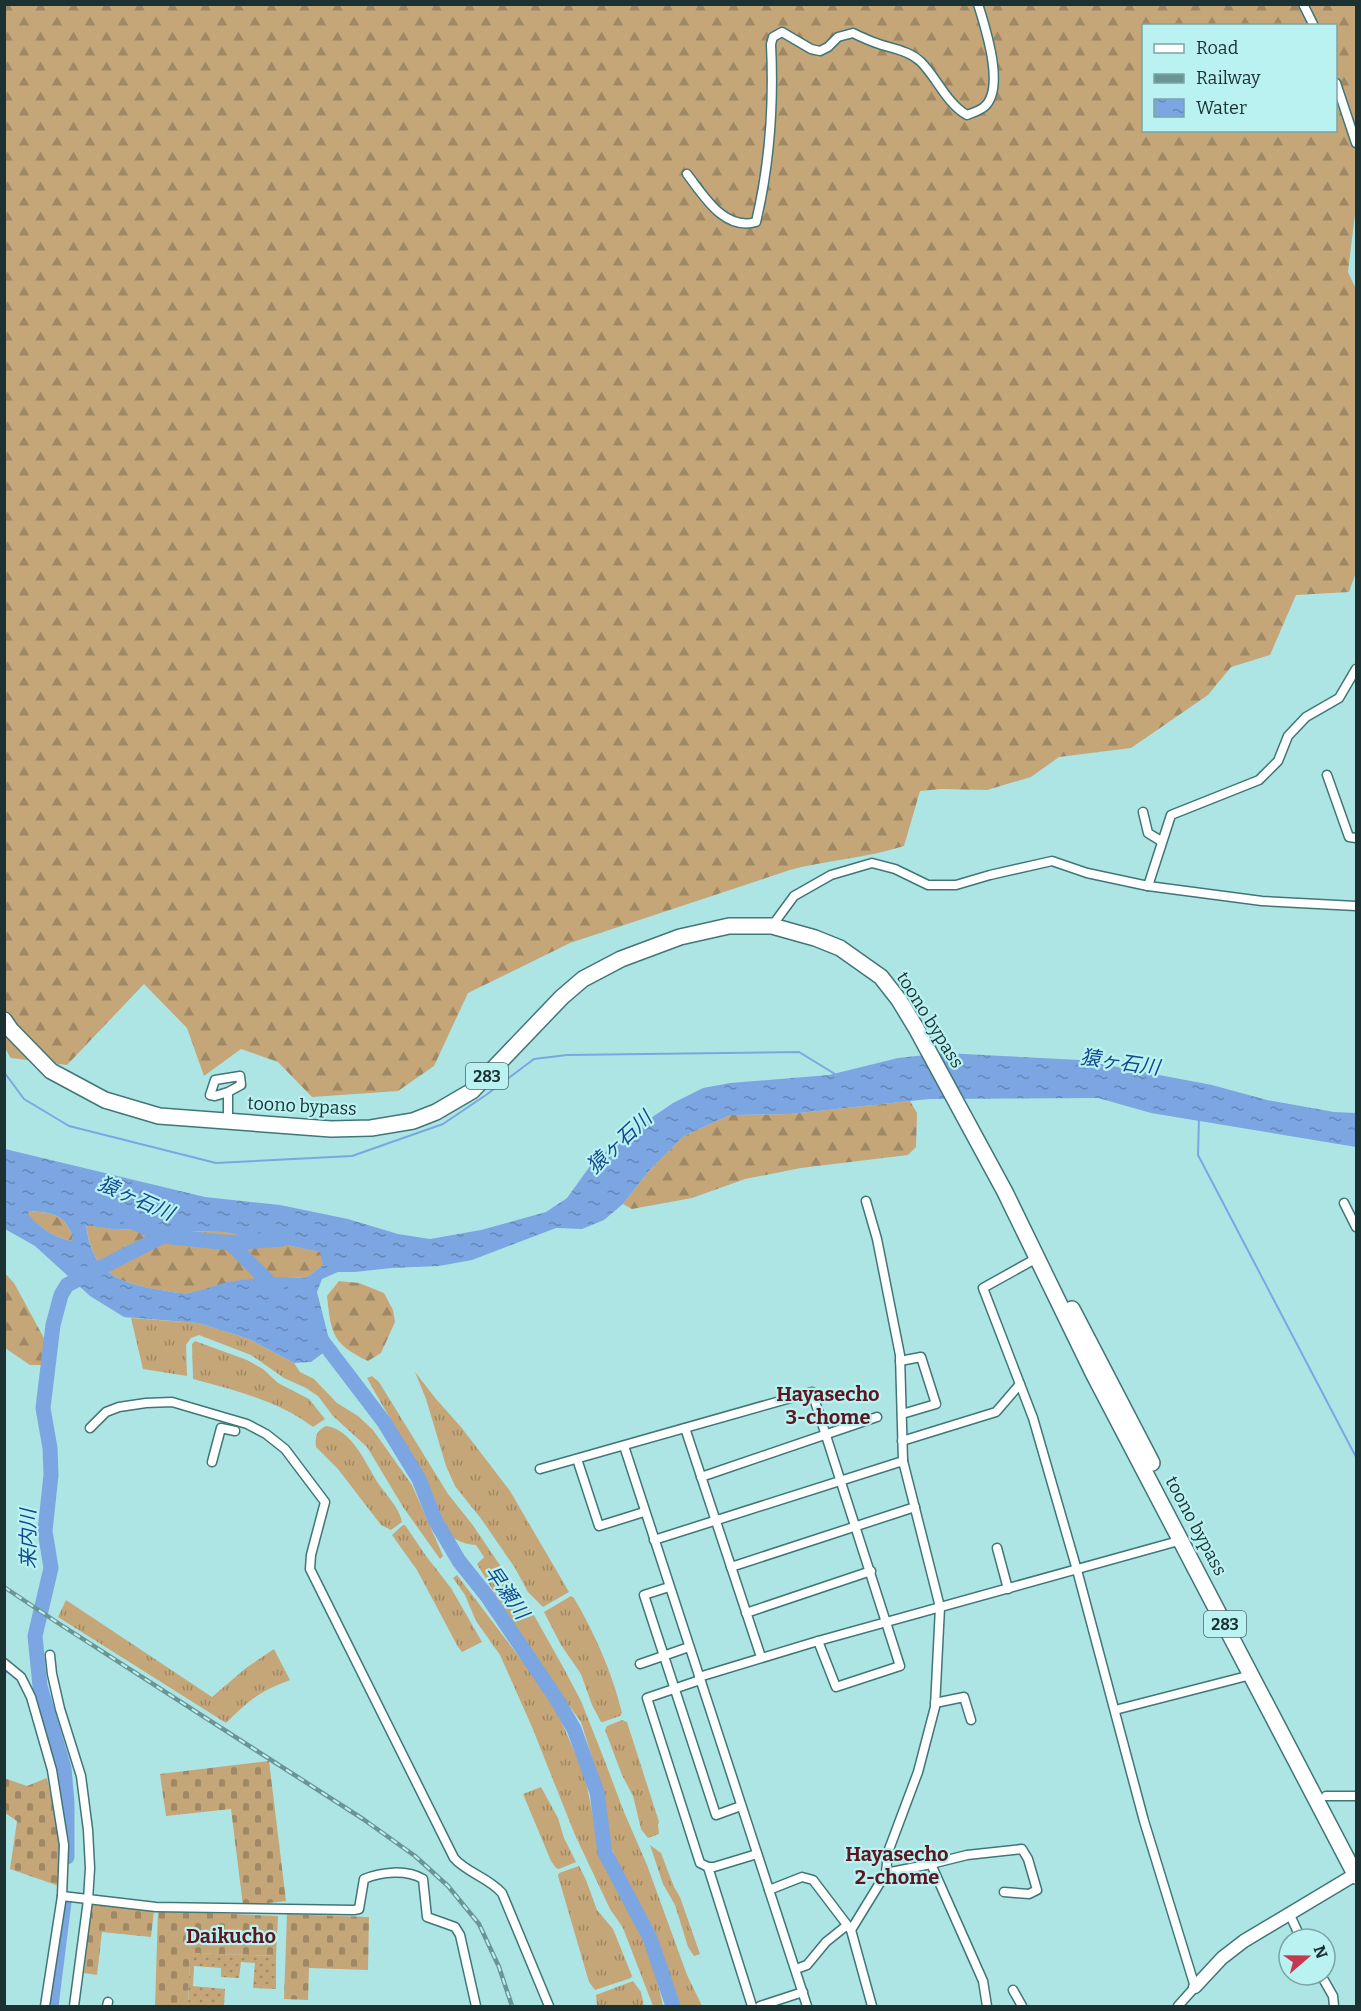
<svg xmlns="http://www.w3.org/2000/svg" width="1361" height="2011" font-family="Bitter,'Noto Sans JP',serif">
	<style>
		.grass { fill: url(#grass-tufts) }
		.forest { fill: url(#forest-firs); fill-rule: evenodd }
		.cemetery { fill: url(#cemetery-stones) }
		.garden { fill: url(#garden-dots) }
		.water { fill: url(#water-ripples); fill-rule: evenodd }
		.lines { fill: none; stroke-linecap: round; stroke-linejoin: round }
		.stream { stroke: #7ca6e1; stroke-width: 2 }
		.river { stroke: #7ca6e1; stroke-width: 15 }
		.street-casing { stroke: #417677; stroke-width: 11 }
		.secondary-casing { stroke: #417677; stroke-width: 15 }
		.highway-casing { stroke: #417677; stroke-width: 18 }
		.street { stroke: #fff; stroke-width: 8 }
		.secondary { stroke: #fff; stroke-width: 12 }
		.highway { stroke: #fff; stroke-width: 15 }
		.rail-casing { stroke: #6b9494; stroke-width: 4.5 }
		.rail { stroke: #baf2f2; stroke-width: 2; stroke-dasharray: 7; stroke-linecap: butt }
		.labels { text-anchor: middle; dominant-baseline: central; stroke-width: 4.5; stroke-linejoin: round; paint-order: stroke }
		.shield { fill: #baf2f2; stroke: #4b6b6c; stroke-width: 1.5 }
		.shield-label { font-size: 16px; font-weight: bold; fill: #1b3132 }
		.street-label { font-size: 18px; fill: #1b3132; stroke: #baf2f2 }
		.water-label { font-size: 20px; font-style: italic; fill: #13498e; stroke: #baf2f2 }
		.neighbourhood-label { font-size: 20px; font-weight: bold; fill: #5b1620; stroke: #baf2f2 }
	</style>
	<defs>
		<pattern id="grass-tufts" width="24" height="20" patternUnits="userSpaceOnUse" patternTransform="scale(1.5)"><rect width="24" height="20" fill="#c5a678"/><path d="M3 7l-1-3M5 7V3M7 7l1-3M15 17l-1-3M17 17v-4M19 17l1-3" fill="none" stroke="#9f8863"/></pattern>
		<pattern id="forest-firs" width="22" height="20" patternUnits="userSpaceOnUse" patternTransform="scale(1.5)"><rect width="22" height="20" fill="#c5a678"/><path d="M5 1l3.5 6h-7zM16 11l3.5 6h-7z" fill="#9f8863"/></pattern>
		<pattern id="cemetery-stones" width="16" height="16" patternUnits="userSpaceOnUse" patternTransform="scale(1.5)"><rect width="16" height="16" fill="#c5a678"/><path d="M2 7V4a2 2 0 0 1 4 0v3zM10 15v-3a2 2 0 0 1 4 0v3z" fill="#9f8863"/></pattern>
		<pattern id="garden-dots" width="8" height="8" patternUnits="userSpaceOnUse" patternTransform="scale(1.5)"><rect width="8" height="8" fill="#c5a678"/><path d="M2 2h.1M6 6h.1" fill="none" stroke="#9f8863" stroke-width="1.8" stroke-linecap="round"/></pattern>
		<pattern id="water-ripples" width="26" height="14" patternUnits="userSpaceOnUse" patternTransform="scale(1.5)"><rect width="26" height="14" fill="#7ca6e1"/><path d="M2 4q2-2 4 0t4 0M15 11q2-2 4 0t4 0" fill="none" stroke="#6588b7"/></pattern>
	</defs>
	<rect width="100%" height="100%" fill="#ade5e5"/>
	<g class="grass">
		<path d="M 131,1318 L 198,1323 L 249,1339 L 294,1363 L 300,1372 L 314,1379 L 337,1403 L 358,1416 L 373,1430 L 412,1485 L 443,1556 L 440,1559 L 403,1507 L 367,1447 L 333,1416 L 318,1396 L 306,1388 L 284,1378 L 251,1355 L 199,1335 L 191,1338 L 186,1345 L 187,1376 L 143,1369 Z"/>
		<path d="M 195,1341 L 247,1360 L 263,1369 L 278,1383 L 309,1399 L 325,1419 L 313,1427 C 279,1401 234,1390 193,1379 L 192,1344 Z"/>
		<path d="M 415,1372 L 436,1399 L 461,1427 L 510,1491 L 569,1592 L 543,1607 L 528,1592 L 515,1568 L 482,1520 L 455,1486 L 446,1466 L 426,1399 Z"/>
		<path d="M 372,1376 L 379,1382 L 448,1494 L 472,1524 L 535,1617 L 563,1667 L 581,1701 L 604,1759 L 624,1812 L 647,1865 L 687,1975 L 702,2006 L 681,2006 L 673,1994 L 663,1960 L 642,1909 L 621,1873 L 609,1841 L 603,1792 L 581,1722 L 534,1658 L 477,1564 L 484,1557 L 476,1545 C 468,1545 456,1541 450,1535 C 439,1521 438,1503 430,1488 C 411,1450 387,1415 367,1378 Z"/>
		<path d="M 326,1426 C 353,1430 365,1463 378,1483 C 386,1495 399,1507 402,1522 L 391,1530 L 381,1525 L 338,1469 L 316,1447 C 315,1437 316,1431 326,1426 Z"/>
		<path d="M 403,1525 L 405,1525 L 426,1556 L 451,1588 L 482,1642 L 462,1652 L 458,1647 L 417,1570 L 392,1535 Z"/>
		<path d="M 457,1575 L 545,1691 L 562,1723 L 585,1776 L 601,1858 L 609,1876 L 639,1924 L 653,1962 L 663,2006 L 653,2006 L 623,1928 L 610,1909 L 575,1835 L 532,1727 L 500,1655 L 476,1621 L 465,1595 L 453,1578 Z"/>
		<path d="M 571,1596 L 574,1598 C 595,1634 612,1672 622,1713 L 620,1716 L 603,1722 L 601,1722 L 592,1705 L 581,1674 L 561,1645 L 544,1612 Z"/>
		<path d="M 66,1600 L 212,1697 L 246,1668 L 274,1649 L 290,1680 C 260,1691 248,1701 226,1723 L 58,1617 Z"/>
		<path d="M 622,1720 L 627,1722 L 659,1822 L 658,1825 L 659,1834 L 648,1838 L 641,1829 L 633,1796 L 622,1775 L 605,1730 L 607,1726 Z"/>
		<path d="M 541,1787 L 558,1818 L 564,1838 L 576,1862 L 559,1869 L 556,1868 L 551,1861 L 523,1794 Z"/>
		<path d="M 650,1845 L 661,1853 L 674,1887 L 680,1897 L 700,1954 L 694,1956 L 688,1947 L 675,1905 L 663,1884 Z"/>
		<path d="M 579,1866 L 586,1880 L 597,1910 L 613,1929 L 632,1976 L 631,1978 L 595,1990 L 589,1982 L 558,1876 L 559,1873 Z"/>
		<path d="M 633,1981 L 641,1992 L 644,2006 L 597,2006 L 596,1995 Z"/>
	</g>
	<g class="forest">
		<path d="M 5,5 L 1356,5 L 1356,213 L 1355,214 L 1348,272 L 1356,289 L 1356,572 L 1349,592 L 1296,595 L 1270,655 L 1231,667 L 1208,695 L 1131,748 L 1059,757 L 1031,777 L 987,790 L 941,789 L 920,791 L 904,846 C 867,858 827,860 790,870 L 570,943 L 468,993 L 434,1066 L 398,1091 L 312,1097 L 278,1062 L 241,1049 L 204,1076 L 187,1028 L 144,984 L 67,1065 L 11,1058 L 5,1048 ZM 1144,26 L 1336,26 L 1336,130 L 1144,130 Z"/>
		<path d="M 910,1101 L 917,1113 L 916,1147 L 908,1155 L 801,1168 L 745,1179 L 692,1198 L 632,1209 L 623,1204 L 649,1171 L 684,1136 L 730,1115 L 790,1114 Z"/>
		<path d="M 28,1211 C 52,1213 64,1213 73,1237 L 71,1241 C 53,1237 40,1228 27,1214 Z"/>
		<path d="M 86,1224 L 112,1229 L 224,1232 L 321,1252 L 323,1265 L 306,1278 C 279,1276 255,1277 228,1283 C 215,1285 201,1292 188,1293 C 179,1294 169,1291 160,1290 C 116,1283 92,1272 86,1224 Z"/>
		<path d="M 4,1272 L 14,1283 L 45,1340 L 43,1365 L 30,1365 L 5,1348 Z"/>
		<path d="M 339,1281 L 359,1283 L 384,1293 L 393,1310 L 395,1322 L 381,1353 L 368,1361 C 332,1344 331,1333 327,1296 Z"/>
	</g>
	<g class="cemetery">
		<path d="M 269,1761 L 286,1901 L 243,1906 L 231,1809 L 166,1816 L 160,1774 Z"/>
		<path d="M 4,1778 L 27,1786 L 47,1778 L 59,1833 L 59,1886 L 10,1869 L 17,1821 L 5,1813 Z"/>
		<path d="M 91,1903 L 154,1910 L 151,1937 L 102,1932 L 97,1975 L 84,1973 Z"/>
		<path d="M 158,1911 L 278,1916 L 276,1956 L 190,1953 L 188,2006 L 155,2006 Z"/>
		<path d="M 287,1914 L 369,1917 L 368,1970 L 309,1968 L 308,2000 L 284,1999 Z"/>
	</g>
	<path class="garden" d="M 190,1953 L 276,1956 L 276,1989 L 253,1988 L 255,1963 L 241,1962 L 239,1978 L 221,1977 L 221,1968 L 194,1966 L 193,1986 L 225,1989 L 224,2006 L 188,2006 Z"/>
	<path class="water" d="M 944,1053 L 1080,1060 L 1212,1085 L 1267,1100 L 1334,1112 L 1356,1113 L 1356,1147 L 1151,1113 L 1098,1098 L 929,1099 L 790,1114 L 730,1115 L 684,1136 L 649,1171 L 623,1204 L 604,1220 L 582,1229 L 556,1228 L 472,1260 L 439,1266 L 392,1268 L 355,1272 L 338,1272 L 322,1279 L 317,1292 L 331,1347 L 311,1362 L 294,1363 L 249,1339 L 198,1323 L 124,1317 L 90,1296 L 35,1246 L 5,1229 L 5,1149 L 205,1197 L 280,1205 L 348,1219 L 398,1234 L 430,1239 L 481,1230 L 546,1212 L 567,1198 L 593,1162 L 629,1133 L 673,1103 L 703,1088 L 730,1083 L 829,1075 L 898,1058 ZM 29,1211 C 52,1213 64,1213 73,1237 L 71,1241 C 53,1237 40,1228 28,1214 ZM 86,1225 L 112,1229 L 224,1232 L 320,1252 L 323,1265 L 306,1278 C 279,1276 255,1277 228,1282 C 215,1285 202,1291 188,1293 C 180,1294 169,1291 161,1290 C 116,1283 92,1272 86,1225 Z"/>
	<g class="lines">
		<g class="stream">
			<path d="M 4,1072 L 24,1099 L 69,1126 L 216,1163 L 352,1156 L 443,1124 L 486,1095 L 534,1059 L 567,1055 L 799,1052 L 835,1074"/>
			<path d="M 1199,1118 L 1198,1155 L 1356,1457"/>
			<path d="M 4,1674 L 6,1673"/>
		</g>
		<g class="river">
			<path d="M 131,1221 L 163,1236 L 230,1243 L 283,1239"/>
			<path d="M 230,1243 L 277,1290"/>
			<path d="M 317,1334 L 384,1422 L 419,1479 L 435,1520 L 459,1561 L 487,1596 L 556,1698 L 574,1729 L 597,1792 L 605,1853 L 650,1938 L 673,2006"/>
			<path d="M 67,1857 L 67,1803 L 64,1768 L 40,1686 L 35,1636 L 51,1568 L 45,1531 L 51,1475 L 50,1448 L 43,1408 L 53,1325 L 61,1295 L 67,1285 L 163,1236"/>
			<path d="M 51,2006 L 64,1902"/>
		</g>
		<g class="street-casing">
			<g id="street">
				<path d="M 1303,4 L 1314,26"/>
				<path d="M 1336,83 L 1356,143"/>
				<path d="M 687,174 C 704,196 724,231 756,222 C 770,163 774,105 771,44 L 773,37 L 782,32 L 811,49 L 820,51 L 828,47 L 838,37 L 853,33 C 861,37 870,41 879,44 C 894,49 910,51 921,62 C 937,78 947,104 967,115 C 972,113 979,111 984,107 C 1006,89 985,27 978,4"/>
				<path d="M 1327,775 L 1349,837 L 1356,838"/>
				<path d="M 1143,812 L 1148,833 L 1161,841"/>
				<path d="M 1148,886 L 1171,815 L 1259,780 L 1278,761 L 1288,736 L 1306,717 L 1339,698 L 1356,669"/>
				<path d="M 772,926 L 794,896 L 831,875 L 872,863 L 895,869 L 928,885 L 956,885 L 990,875 L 1052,861 L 1087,873 L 1148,886 L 1262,901 L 1356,906"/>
				<path d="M 228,1121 L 228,1092 L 215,1096 L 210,1095 L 215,1080 L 240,1076 L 241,1085 L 228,1092"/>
				<path d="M 1344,1203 L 1356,1227"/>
				<path d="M 1037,1258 L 983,1288 L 1033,1418 L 1077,1570 L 1144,1821 L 1195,1987 L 1178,2006"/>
				<path d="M 900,1361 L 921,1357 L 936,1404 L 902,1414"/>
				<path d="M 90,1428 L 106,1412 L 119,1407 L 146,1403 L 172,1402 L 247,1424 L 266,1434 L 285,1449 L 325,1502 L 311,1555 L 310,1569 L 454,1858 C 467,1873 488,1877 502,1893 L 549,2006"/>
				<path d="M 685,1428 L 761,1657"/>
				<path d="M 902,1441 L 996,1412 L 1020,1384"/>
				<path d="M 624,1446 L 807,2006"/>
				<path d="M 577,1459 L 599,1526 L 644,1512"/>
				<path d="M 212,1462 L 221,1428 L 235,1431"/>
				<path d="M 540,1469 L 812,1392 L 900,1666 L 836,1687 L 818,1641"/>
				<path d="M 701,1477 L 877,1417"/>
				<path d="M 654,1540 L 903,1461"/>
				<path d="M 997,1548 L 1008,1589"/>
				<path d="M 731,1567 L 915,1507"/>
				<path d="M 669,1587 L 644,1595 L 716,1815 L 741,1806"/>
				<path d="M 746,1613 L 871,1571"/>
				<path d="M 50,1655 L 52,1674 L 60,1709 L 81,1776 L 88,1830 L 90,1868 L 88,1900 L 74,2006"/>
				<path d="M 4,1663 L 21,1677 L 31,1697 L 52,1770 L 64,1845 L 62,1896 L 45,2006"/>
				<path d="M 640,1664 L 689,1647"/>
				<path d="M 699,1677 L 818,1641 L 1182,1540"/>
				<path d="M 700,1680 L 647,1698 L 700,1863 L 708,1867 L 714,1867 L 757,1854"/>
				<path d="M 935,1703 L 964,1697 L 971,1720"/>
				<path d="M 1115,1710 L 1251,1675"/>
				<path d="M 1326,1796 L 1356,1796"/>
				<path d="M 931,1864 L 983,1981 L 987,2006"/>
				<path d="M 708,1867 L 752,2006"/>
				<path d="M 886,1873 L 931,1864 L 967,1855 L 1022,1849 L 1028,1859 L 1037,1890 L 1029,1894 L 1004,1892"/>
				<path d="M 769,1890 L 802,1877 L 813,1880 L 851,1930 L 872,2006"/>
				<path d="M 62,1896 L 156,1907 L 354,1910 L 359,1909 L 364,1879 C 381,1872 406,1869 423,1879 L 427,1917 L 455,1927 L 460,1935 L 476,2006"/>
				<path d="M 1290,1915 L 1301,1939"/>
				<path d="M 851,1930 L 886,1873 L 888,1852 L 918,1772 L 935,1707 L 940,1607 L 903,1461 L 900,1355 L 877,1239 L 866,1201"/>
				<path d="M 796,1969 L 807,1965 L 826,1942 L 846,1926"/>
				<path d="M 1321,1975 L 1333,1996 L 1334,2006"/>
				<path d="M 1013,1990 L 1022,2006"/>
				<path d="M 107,2006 L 108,2002"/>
				<path d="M 760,2006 L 803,1992"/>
			</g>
		</g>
		<g class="secondary-casing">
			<path id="secondary" d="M 1195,1987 L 1222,1958 L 1244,1941 L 1356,1874"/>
		</g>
		<g class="highway-casing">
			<g id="highway">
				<path d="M 4,1020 L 11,1030 L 51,1071 L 105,1100 L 159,1116 L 331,1129 L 371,1128 L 413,1121 L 436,1112 L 472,1091 L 562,997 L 583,979 L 621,959 L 680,937 L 729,926 L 772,926 L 815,938 L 840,948 L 881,977 L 899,1000 L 916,1028 L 1005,1192 L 1093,1373 L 1356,1876"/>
				<path d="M 1072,1309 L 1152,1463"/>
			</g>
		</g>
		<use href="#street" class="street"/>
		<use href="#secondary" class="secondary"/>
		<use href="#highway" class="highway"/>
		<g class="rail-casing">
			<path id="rail" d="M 4,1587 L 58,1623 L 363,1819 L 415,1856 L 448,1886 L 479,1924 L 499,1967 L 512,2006"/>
		</g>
		<use href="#rail" class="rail"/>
	</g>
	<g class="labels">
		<g class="shield">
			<rect x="466" y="1063" width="42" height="26" rx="4.5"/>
			<rect x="1204" y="1611" width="42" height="26" rx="4.5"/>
		</g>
		<g class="shield-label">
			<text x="487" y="1076">283</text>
			<text x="1225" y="1624">283</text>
		</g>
		<g class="street-label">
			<text transform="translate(930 1020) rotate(58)">toono bypass</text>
			<text transform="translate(302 1106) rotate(3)">toono bypass</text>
			<text transform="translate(1196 1526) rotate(62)">toono bypass</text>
		</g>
		<g class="water-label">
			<text transform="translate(1120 1062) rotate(8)">猿ヶ石川</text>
			<text transform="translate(619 1142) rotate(-43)">猿ヶ石川</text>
			<text transform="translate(136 1198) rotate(24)">猿ヶ石川</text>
			<text transform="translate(28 1539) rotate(-90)">来内川</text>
			<text transform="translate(507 1592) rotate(55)">早瀬川</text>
		</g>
		<g class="neighbourhood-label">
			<text x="828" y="1394">Hayasecho<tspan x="828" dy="23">3-chome</tspan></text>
			<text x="897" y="1854">Hayasecho<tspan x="897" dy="23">2-chome</tspan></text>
			<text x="231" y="1936">Daikucho</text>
		</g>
	</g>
	<rect width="1361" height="2011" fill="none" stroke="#1b3132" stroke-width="12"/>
	<rect x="1142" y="24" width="195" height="108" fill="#baf2f2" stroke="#7aa5a5" stroke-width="1.5"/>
	<rect x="1154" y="44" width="30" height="9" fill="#ffffff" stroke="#7aa5a5" stroke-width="1.5"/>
	<text x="1196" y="54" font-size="18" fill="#1b3132">Road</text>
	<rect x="1154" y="74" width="30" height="9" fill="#6b9494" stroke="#7aa5a5" stroke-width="1.5"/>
	<text x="1196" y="84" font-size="18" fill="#1b3132">Railway</text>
	<rect x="1154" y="99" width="30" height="18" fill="url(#water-ripples)" stroke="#7aa5a5" stroke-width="1.5"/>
	<text x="1196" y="114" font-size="18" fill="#1b3132">Water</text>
	<g transform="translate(1307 1957) rotate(70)"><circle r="28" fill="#baf2f2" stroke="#7aa5a5" stroke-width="1.5"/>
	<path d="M0-4.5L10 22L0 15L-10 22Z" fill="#c8374d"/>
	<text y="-9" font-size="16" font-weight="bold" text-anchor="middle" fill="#1b3132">N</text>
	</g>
</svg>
